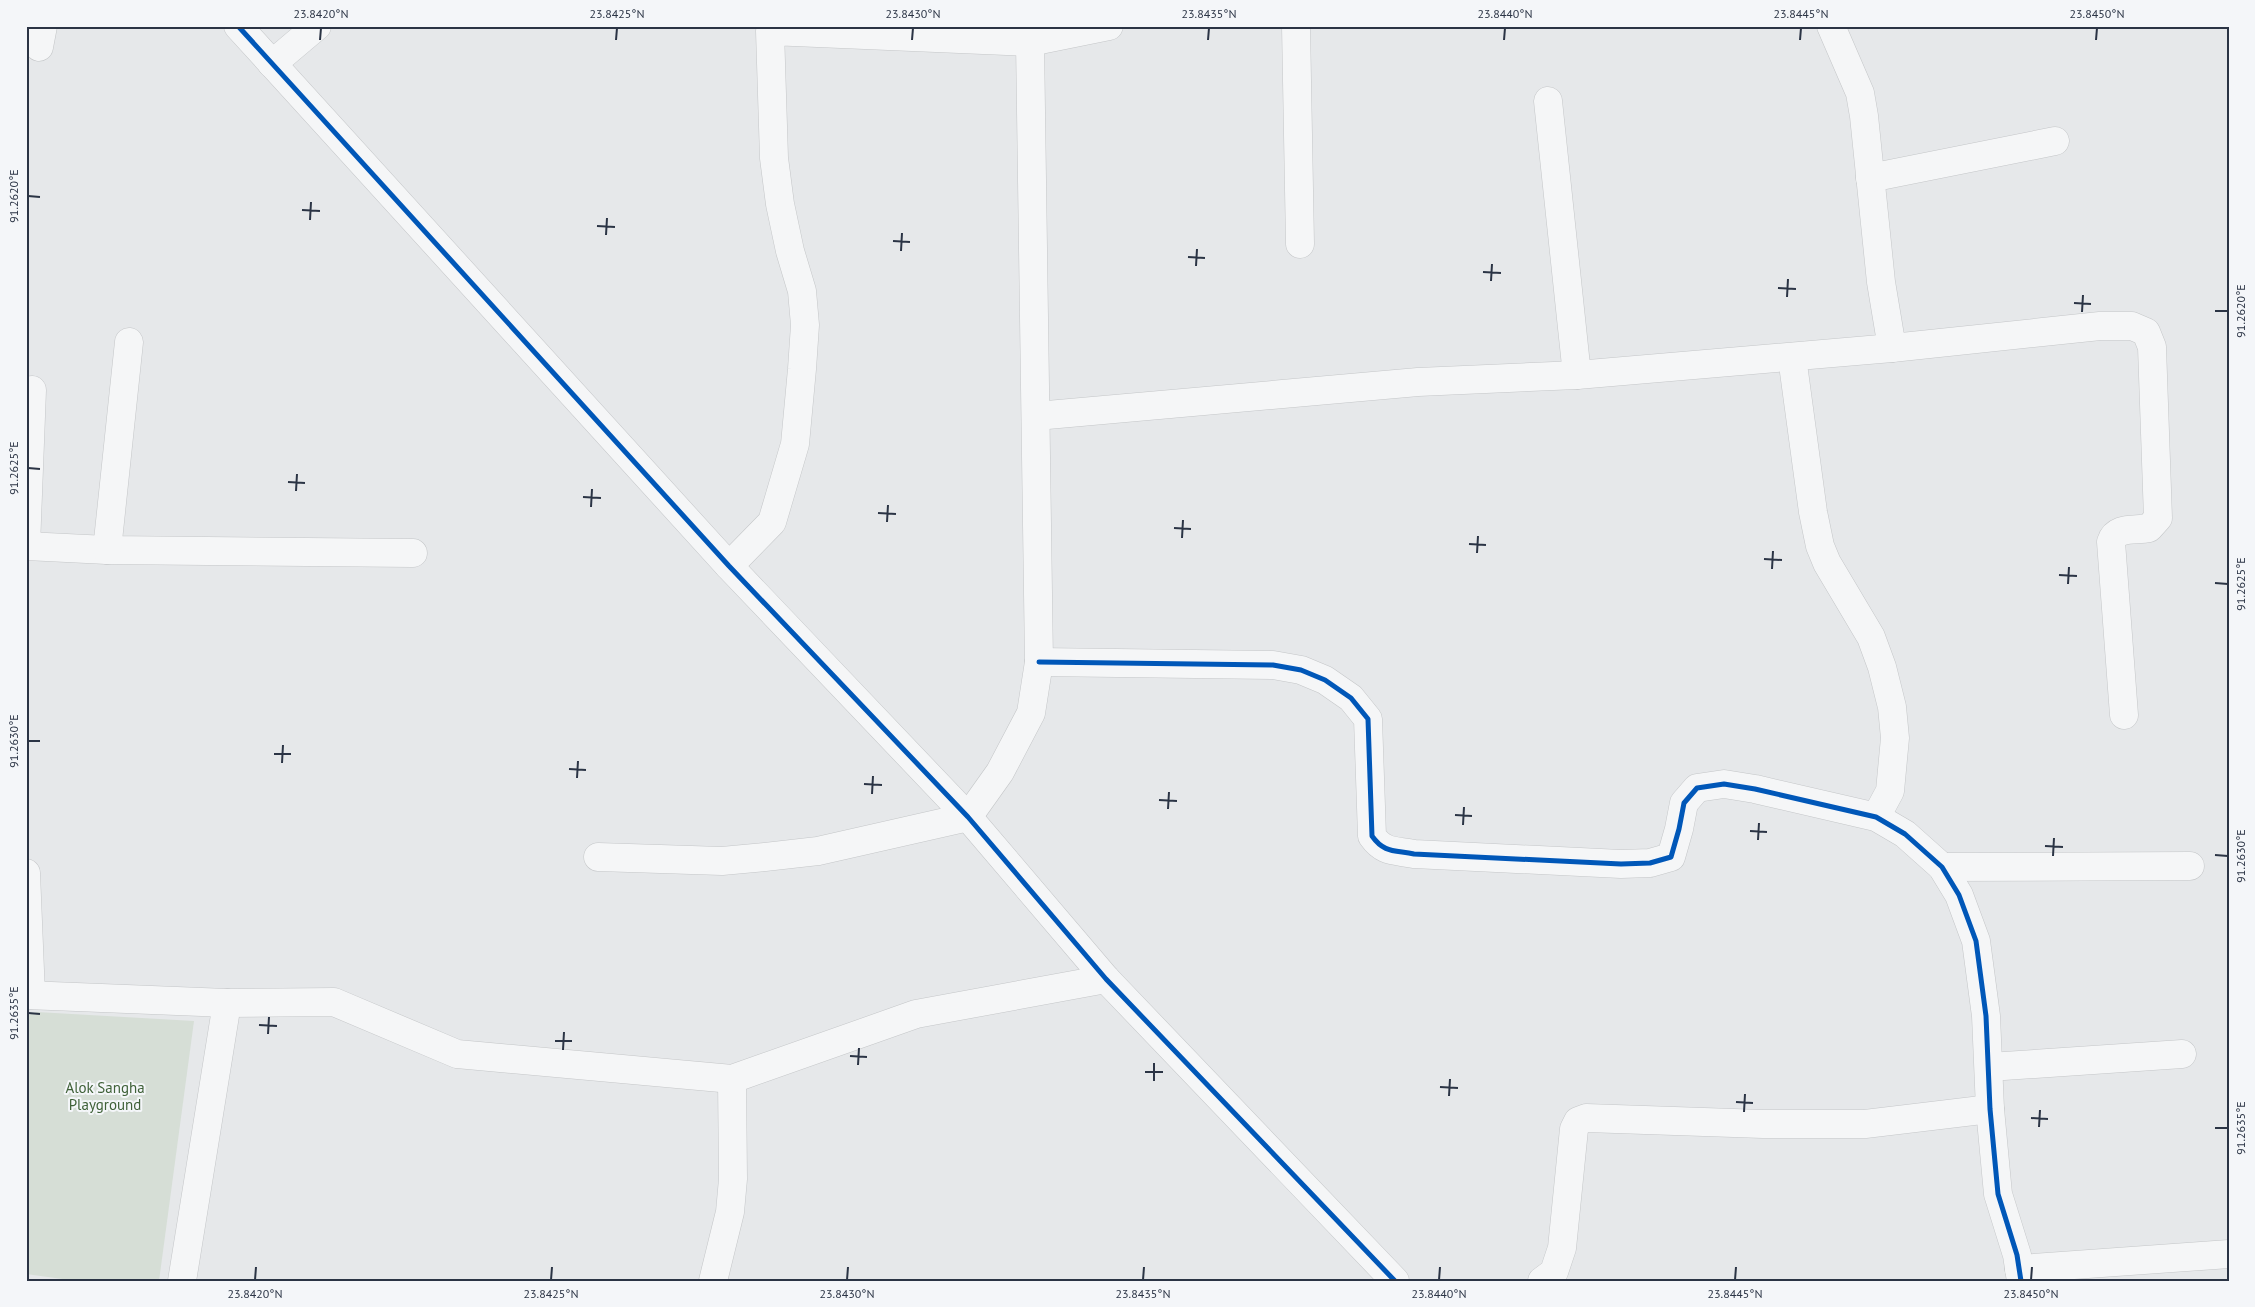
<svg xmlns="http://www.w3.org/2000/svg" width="2255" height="1307" font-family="'PT Sans',sans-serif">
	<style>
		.green { fill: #d6ded6 }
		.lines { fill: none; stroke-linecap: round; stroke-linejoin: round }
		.minor-casing { stroke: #c4c6c8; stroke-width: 29 }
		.minor { stroke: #f5f6f7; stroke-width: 28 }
		.cycleway-casing { stroke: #f4f6f9; stroke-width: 8 }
		.cycleway { stroke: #0057b8; stroke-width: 5 }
		.ticks { fill: none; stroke: #2b3445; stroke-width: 2 }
		.labels { text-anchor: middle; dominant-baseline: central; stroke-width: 4; stroke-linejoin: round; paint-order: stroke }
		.park-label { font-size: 15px; fill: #3f6138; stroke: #f4f6f9 }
		.neatline { fill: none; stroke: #2b3445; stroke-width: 2 }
		.ticks-label { font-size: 12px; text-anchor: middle; fill: #2b3445 }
	</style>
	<rect width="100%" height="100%" fill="#e6e8ea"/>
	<path class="green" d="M 37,1012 L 194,1021 L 159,1281 L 77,1281 L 26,1274 L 26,1016 Z"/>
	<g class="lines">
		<g class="minor-casing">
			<g id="minor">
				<path d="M 238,26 L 729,566 L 968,817 L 1106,979 L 1395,1281"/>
				<path d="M 1296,26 L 1300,244"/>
				<path d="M 1831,26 L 1860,93 L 1864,116 L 1881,282 L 1892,348"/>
				<path d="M 39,47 L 43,26"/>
				<path d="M 272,64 L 317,26"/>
				<path d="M 1548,101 L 1577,375"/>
				<path d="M 1870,178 L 2055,141"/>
				<path d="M 1792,357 L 1813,512 L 1820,546 L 1827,563 L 1871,637 L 1882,667 L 1892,707 L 1895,738 L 1890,791 L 1876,817"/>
				<path d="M 1036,416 L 1418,382 L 1577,375 L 1892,348 L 2100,326 L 2132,326 L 2146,332 L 2152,347 L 2158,518 L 2149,528 C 2135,531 2116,526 2111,542 L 2124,715"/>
				<path d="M 26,546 L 107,550 L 413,553"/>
				<path d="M 26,546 L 32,390"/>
				<path d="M 107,550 L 129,342"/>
				<path d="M 729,566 L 772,522 L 795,444 L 802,369 L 805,325 L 802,291 L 790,251 L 780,204 L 774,158 L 770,31 L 1030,42 L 1109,26"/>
				<path d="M 1039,662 L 1273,665 L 1301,670 L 1325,680 L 1351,698 L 1368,719 L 1372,836 C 1384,853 1394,850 1414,854 L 1621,864 L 1650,863 L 1671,857 L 1679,829 L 1684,803 L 1697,788 L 1724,784 L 1755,789 L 1876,817 L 1905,834 L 1942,867 L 1959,895 L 1976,941 L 1986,1016 L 1990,1109 L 1998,1194 L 2017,1255 L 2021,1281"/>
				<path d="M 598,857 L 722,861 L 765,857 L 818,851 L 968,817 L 1000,772 L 1031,713 L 1039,662 L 1030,42"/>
				<path d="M 1942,867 L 2190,866"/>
				<path d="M 26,873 L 31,995"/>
				<path d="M 26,995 L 227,1003 L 334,1002 L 457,1054 L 732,1079 L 916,1014 L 1106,979"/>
				<path d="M 1989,1067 L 2182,1054"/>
				<path d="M 2019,1269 L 2229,1254"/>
				<path d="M 182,1281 L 227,1003"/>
				<path d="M 713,1281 L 730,1212 L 733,1179 L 732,1079"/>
				<path d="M 1542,1281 L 1554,1272 L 1562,1248 L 1574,1129 L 1578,1121 L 1586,1118 L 1763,1124 L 1865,1124 L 1990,1109"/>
			</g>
		</g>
		<use href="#minor" class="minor"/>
		<g class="cycleway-casing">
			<g id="cycleway">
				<path d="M 238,26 L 729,566 L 968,817 L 1106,979 L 1395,1281"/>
				<path d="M 1039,662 L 1273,665 L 1301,670 L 1325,680 L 1351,698 L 1368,719 L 1372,836 C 1384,853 1394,850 1414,854 L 1621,864 L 1650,863 L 1671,857 L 1679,829 L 1684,803 L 1697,788 L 1724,784 L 1755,789 L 1876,817 L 1905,834 L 1942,867 L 1959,895 L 1976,941 L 1986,1016 L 1990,1109 L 1998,1194 L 2017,1255 L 2021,1281"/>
			</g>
		</g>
		<use href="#cycleway" class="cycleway"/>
	</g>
	<path class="ticks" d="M 320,40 L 321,28M 616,40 L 617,28M 912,40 L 913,28M 1208,40 L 1209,28M 1504,40 L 1505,28M 1800,40 L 1801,28M 2096,40 L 2097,28M 28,196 L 40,197M 302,210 L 320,211M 310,220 L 311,202M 597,226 L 615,227M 606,235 L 607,218M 893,241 L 910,242M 901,251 L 902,233M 1188,257 L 1205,258M 1196,266 L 1197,249M 1483,272 L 1501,273M 1491,281 L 1492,264M 1778,288 L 1796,289M 1787,297 L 1788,279M 2074,303 L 2091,304M 2215,311 L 2228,311M 2082,312 L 2083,295M 28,468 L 40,469M 288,482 L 305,483M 296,491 L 297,474M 583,497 L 601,498M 591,507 L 592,489M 878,513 L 896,514M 887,522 L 888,505M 1174,528 L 1191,529M 1182,538 L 1183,520M 1469,544 L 1486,545M 1477,553 L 1478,536M 1764,559 L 1782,560M 1772,569 L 1773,551M 2059,575 L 2077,576M 2215,583 L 2228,584M 2068,584 L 2069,567M 28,741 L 40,741M 274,754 L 291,754M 282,763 L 283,745M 569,769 L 586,770M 577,778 L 578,761M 864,784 L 882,785M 872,794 L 873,776M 1159,800 L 1177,801M 1168,809 L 1169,792M 1455,815 L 1472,816M 1463,825 L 1464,807M 1750,831 L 1767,832M 1758,840 L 1759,823M 2045,846 L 2063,847M 2215,855 L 2228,856M 2053,856 L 2054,838M 28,1013 L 40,1014M 259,1025 L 277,1026M 268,1034 L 269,1017M 555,1041 L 572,1041M 563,1050 L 564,1032M 850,1056 L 867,1057M 858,1065 L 859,1048M 1145,1072 L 1163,1072M 1154,1081 L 1154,1063M 1440,1087 L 1458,1088M 1449,1096 L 1450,1079M 1736,1102 L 1753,1103M 1744,1112 L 1745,1094M 2031,1118 L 2048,1119M 2039,1127 L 2040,1110M 2215,1128 L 2228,1128M 255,1280 L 256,1267M 551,1280 L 552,1267M 847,1280 L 848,1267M 1143,1280 L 1144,1267M 1439,1280 L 1440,1267M 1735,1280 L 1736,1267M 2031,1280 L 2032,1267"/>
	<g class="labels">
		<g class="park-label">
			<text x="105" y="1087">Alok Sangha<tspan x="105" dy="17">Playground</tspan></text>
		</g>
	</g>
	<rect width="2255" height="1307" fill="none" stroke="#f4f6f9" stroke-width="55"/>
	<rect x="28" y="28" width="2200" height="1252" class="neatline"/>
	<g class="ticks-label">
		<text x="321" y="18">23.8420°N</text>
		<text x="617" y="18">23.8425°N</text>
		<text x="913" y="18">23.8430°N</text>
		<text x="1209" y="18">23.8435°N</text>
		<text x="1505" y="18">23.8440°N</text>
		<text x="1801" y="18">23.8445°N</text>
		<text x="2097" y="18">23.8450°N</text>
		<text transform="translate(14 196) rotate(-90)" y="4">91.2620°E</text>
		<text transform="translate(2241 311) rotate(-90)" y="4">91.2620°E</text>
		<text transform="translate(14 468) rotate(-90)" y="4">91.2625°E</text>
		<text transform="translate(2241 584) rotate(-90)" y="4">91.2625°E</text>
		<text transform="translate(14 741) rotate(-90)" y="4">91.2630°E</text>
		<text transform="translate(2241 856) rotate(-90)" y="4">91.2630°E</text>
		<text transform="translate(14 1013) rotate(-90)" y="4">91.2635°E</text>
		<text transform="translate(2241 1128) rotate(-90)" y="4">91.2635°E</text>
		<text x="255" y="1298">23.8420°N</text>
		<text x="551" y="1298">23.8425°N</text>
		<text x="847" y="1298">23.8430°N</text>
		<text x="1143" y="1298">23.8435°N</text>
		<text x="1439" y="1298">23.8440°N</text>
		<text x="1735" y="1298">23.8445°N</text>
		<text x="2031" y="1298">23.8450°N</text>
	</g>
</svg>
